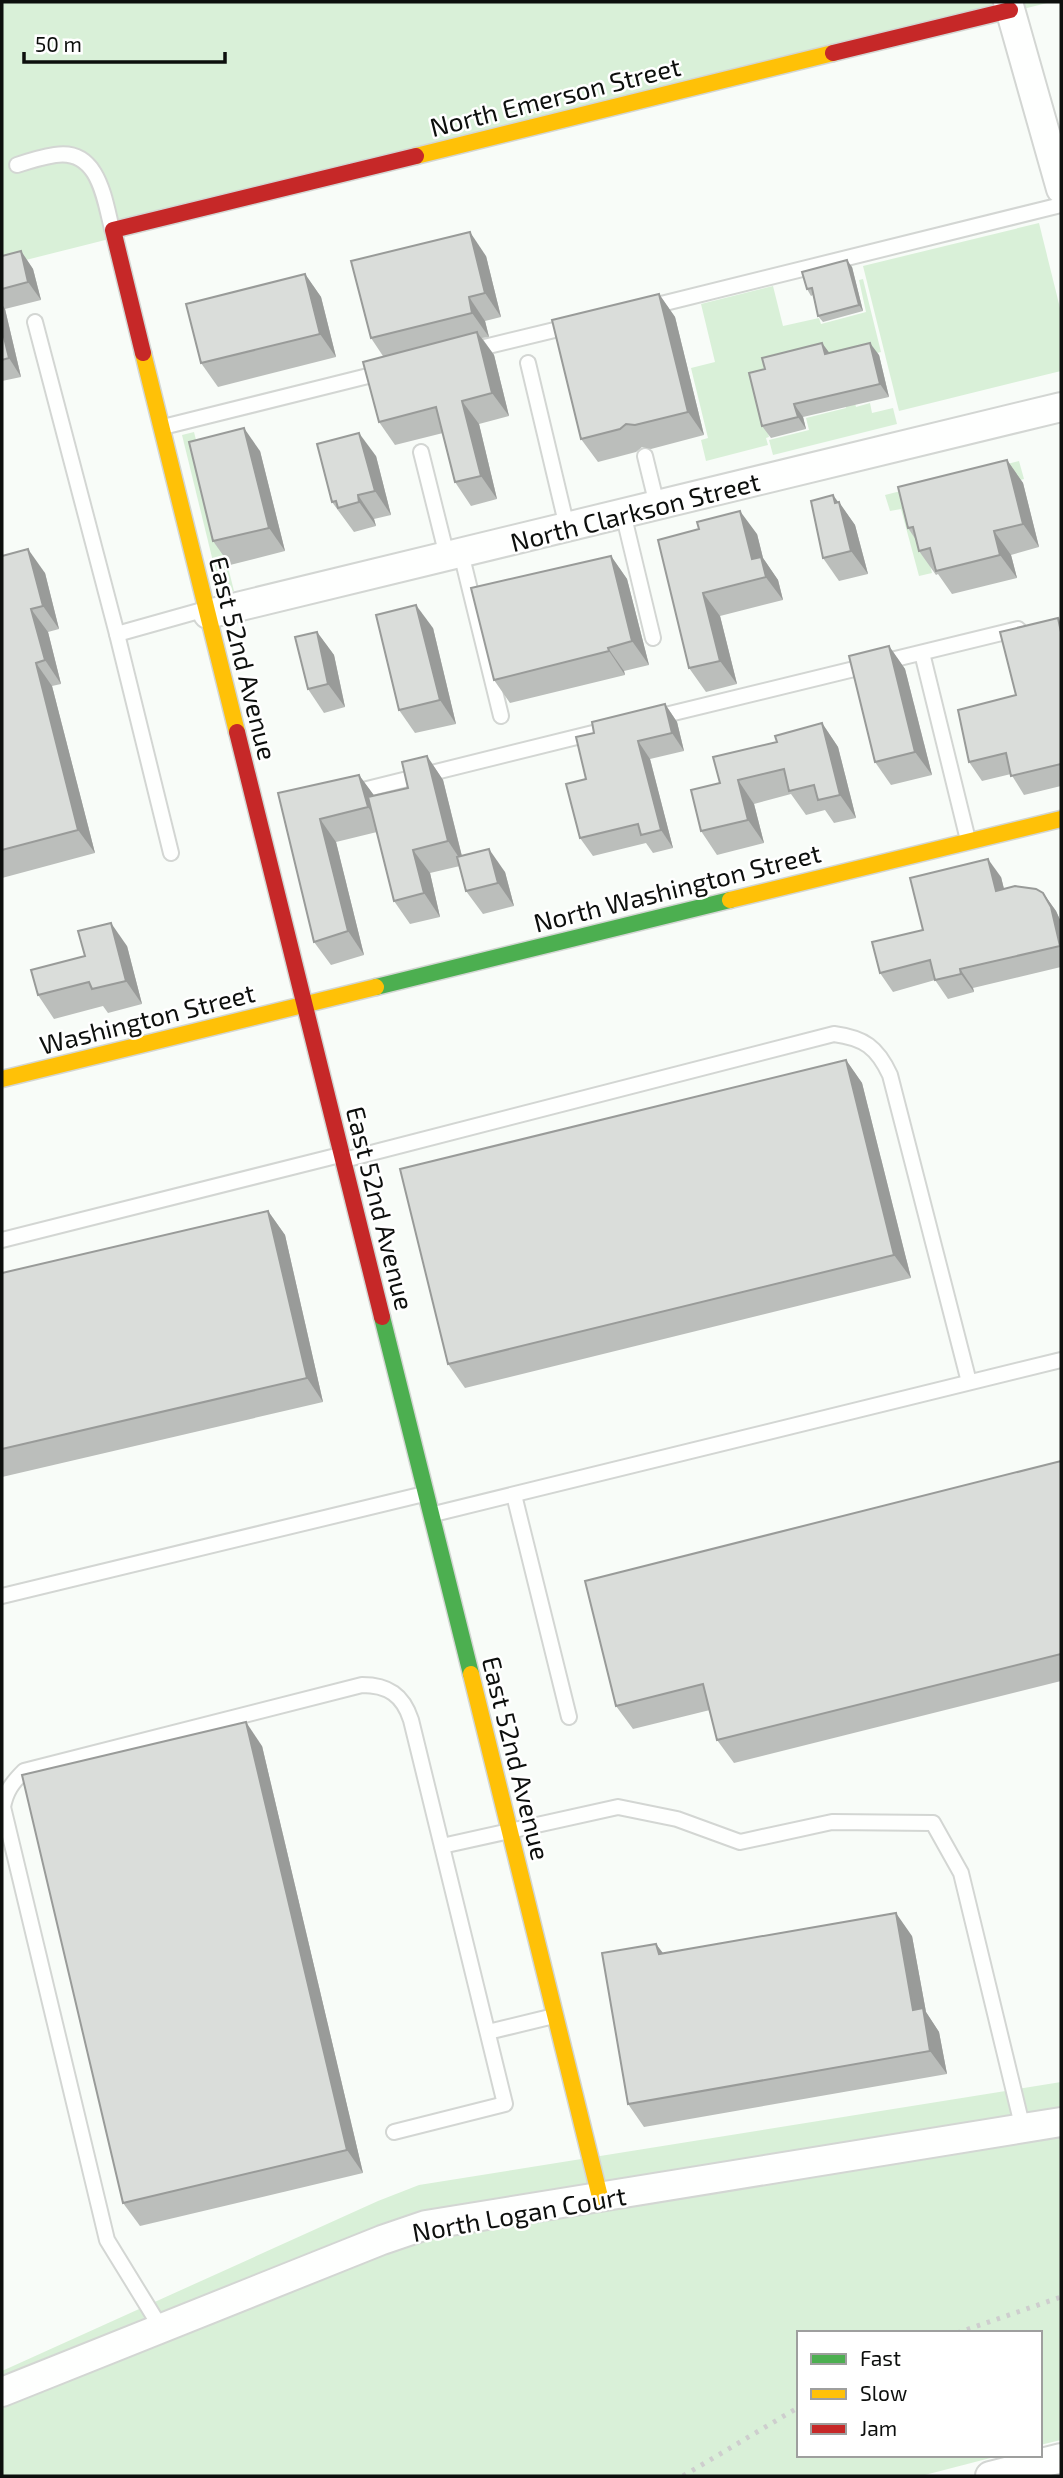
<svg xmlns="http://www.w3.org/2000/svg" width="1063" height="2478" font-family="'Exo 2',sans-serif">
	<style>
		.green { fill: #d9f0d8 }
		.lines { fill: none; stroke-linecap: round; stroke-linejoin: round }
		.lane-casing { stroke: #d3d6d3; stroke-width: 18 }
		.street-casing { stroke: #d3d6d3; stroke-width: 32 }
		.fast-casing { stroke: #d3d6d3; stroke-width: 19 }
		.slow-casing { stroke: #d3d6d3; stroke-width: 19 }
		.jam-casing { stroke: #d3d6d3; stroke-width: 19 }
		.lane { stroke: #fefffe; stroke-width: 14 }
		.street { stroke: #fefffe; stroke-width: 28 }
		.fast { stroke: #4caf50; stroke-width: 16 }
		.slow { stroke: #ffc107; stroke-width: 16 }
		.jam { stroke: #c62828; stroke-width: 16 }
		.rail { stroke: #cecece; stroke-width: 5; stroke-dasharray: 3.5 7; stroke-linecap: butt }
		.wall { fill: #bbbebb }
		.shaded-wall { fill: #999b99 }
		.building { fill: #daddda; stroke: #999b99; stroke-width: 2 }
		.labels { text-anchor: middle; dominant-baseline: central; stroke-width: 5; stroke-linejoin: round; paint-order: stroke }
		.street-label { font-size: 26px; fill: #0d0f0d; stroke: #fff }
	</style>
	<rect width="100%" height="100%" fill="#f8fcf8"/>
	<g class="green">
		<path d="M 2,2 L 1051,2 L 2,266 Z"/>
		<path d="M 1039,223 L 1061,312 L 1061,371 L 899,411 L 863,266 Z"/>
		<path d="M 863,279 L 881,352 L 756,384 L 769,437 L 766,438 L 768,445 L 706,461 L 701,440 L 708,438 L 691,368 L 715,362 L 701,304 L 773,286 L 783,326 L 819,318 L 821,324 L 866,312 L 859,280 Z"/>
		<path d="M 845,364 L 856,407 L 870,403 L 872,413 L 893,408 L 897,424 L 773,455 L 769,440 L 809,430 L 806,418 L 846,408 L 836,366 Z"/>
		<path d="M 194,432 L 234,591 L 228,593 L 219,586 L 182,435 Z"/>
		<path d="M 1019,461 L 1024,479 L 939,501 L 927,552 L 932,573 L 919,576 L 901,509 L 890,511 L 885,495 Z"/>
		<path d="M 1061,2082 L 1061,2440 L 1040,2445 L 1040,2333 L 799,2333 L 799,2455 L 1002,2455 L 921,2476 L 2,2476 L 2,2371 L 378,2201 L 419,2185 Z"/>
	</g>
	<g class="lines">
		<g class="lane-casing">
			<g id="lane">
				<path d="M 17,165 C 29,161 42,157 55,155 C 98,148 104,197 112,229"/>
				<path d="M 649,307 L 1061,205"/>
				<path d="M 35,322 L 117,634"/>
				<path d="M 468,351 L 571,326"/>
				<path d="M 528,363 L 567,527"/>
				<path d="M 163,427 L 384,372"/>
				<path d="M 421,452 L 447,556"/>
				<path d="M 645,456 L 657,505"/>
				<path d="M 623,513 L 653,638"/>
				<path d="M 461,553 L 501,716"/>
				<path d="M 922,653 L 968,840"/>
				<path d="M 653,718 L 1018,629"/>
				<path d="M 351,793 L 593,733"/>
				<path d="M 171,853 L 117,634 L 206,609"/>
				<path d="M 344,1160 L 834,1034 C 864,1038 877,1047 890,1075 L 969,1382"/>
				<path d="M 2,1240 L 340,1155"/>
				<path d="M 514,1495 L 569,1717"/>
				<path d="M 434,1514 L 1061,1360"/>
				<path d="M 2,1596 L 424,1494"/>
				<path d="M 442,1846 L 618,1807 L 677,1819 L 740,1842 L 832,1822 L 933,1823 L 961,1873 L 1023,2129"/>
				<path d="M 488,2032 L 554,2016"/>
				<path d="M 161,2328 L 107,2240 L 3,1807 C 6,1791 12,1783 24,1771 L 362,1685 C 388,1685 403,1695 411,1720 L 505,2104 L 394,2132"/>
			</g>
		</g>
		<g class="street-casing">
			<g id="street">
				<path d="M 1008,2 L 1061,189"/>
				<path d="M 208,614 L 1061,407"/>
				<path d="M 2,2392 L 382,2240 L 426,2225 L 1061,2122"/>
				<path d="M 990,2476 L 1061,2458"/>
			</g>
		</g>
		<g class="fast-casing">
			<g id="fast">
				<path d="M 376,987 L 730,900"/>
				<path d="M 382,1317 L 471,1674"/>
			</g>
		</g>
		<g class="slow-casing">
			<g id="slow">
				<path d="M 416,156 L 833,53"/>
				<path d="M 143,353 L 237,732"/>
				<path d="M 730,900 L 1061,819"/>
				<path d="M 2,1079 L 376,987"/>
				<path d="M 471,1674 L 600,2197"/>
			</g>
		</g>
		<g class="jam-casing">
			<g id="jam">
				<path d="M 833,53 L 1010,10"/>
				<path d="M 143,353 L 113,230 L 416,156"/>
				<path d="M 237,732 L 382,1317"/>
			</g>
		</g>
		<use href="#lane" class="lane"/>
		<use href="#street" class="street"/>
		<use href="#fast" class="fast"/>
		<use href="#slow" class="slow"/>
		<use href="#jam" class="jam"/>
		<g class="rail">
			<path d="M 957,2333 L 1061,2297"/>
			<path d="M 683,2476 L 799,2407"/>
		</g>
	</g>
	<g class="wall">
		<path d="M 21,251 L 33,269 L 41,300 L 5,309 L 21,377 L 2,381 L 2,256 Z"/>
		<path d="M 486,256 L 501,317 L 485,321 L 489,337 L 482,338 L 494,355 L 509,416 L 479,424 L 497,499 L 471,506 L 455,482 L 443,433 L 395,445 L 379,422 L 383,356 L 371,338 Z"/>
		<path d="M 852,267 L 863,311 L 823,322 L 818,316 L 813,295 L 811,296 L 807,289 Z"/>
		<path d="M 305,274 L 321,297 L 336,357 L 218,387 L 201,363 Z"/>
		<path d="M 659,294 L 675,317 L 704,435 L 651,449 L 642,447 L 636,452 L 598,462 L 581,439 Z"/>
		<path d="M 822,343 L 829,353 L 879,355 L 889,397 L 803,417 L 806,429 L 771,438 L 762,426 L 765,369 Z"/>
		<path d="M 260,451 L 285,551 L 230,565 L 213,541 Z"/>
		<path d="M 376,456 L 391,515 L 374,519 L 376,526 L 354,532 L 332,502 Z"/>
		<path d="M 1007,460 L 1023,483 L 1039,547 L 1011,555 L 1017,578 L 952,594 L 938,574 L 936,575 L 919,551 L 916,540 L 908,528 Z"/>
		<path d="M 833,495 L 855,525 L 868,574 L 839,581 L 823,558 Z"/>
		<path d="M 757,534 L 763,558 L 778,580 L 783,600 L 720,616 L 737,684 L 706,692 L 689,668 L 658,540 Z"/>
		<path d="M 2,556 L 45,573 L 59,629 L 48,632 L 61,684 L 52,686 L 95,853 L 2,878 Z"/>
		<path d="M 611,556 L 627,579 L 649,665 L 624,671 L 625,675 L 510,703 L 494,680 Z"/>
		<path d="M 1058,618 L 1061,623 L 1061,786 L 1024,795 L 1011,774 L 982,781 L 969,762 L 1016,695 Z"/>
		<path d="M 433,628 L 456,724 L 415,733 L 399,710 Z"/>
		<path d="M 317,632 L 334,655 L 345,707 L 324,713 L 308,689 Z"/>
		<path d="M 889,646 L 905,669 L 932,775 L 891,785 L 875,762 Z"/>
		<path d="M 665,704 L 677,722 L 684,751 L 650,759 L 673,848 L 653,853 L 646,843 L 593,856 L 580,838 L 586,779 L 594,733 Z"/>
		<path d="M 822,723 L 838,747 L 856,818 L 834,823 L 825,810 L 806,815 L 791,794 L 754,804 L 764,843 L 717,855 L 701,831 L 720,783 L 777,742 Z"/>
		<path d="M 427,756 L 443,780 L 462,856 L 505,872 L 514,906 L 483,914 L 466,891 L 460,866 L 430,873 L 440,917 L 410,924 L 394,901 L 377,832 L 336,842 L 364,955 L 331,965 L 314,942 L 278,793 L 359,775 L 374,796 L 408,788 Z"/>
		<path d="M 1001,877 L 1004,889 L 1043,893 L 1056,911 L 1061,922 L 1061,967 L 973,988 L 974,992 L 948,999 L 935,980 L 893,992 L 880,973 L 923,930 Z"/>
		<path d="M 127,946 L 142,1004 L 108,1013 L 103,1006 L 54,1019 L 38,995 L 85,956 Z"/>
		<path d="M 846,1060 L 862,1083 L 911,1278 L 465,1388 L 448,1364 Z"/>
		<path d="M 268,1211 L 285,1235 L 323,1402 L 2,1477 L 2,1273 Z"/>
		<path d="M 1061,1461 L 1061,1681 L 734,1763 L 717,1740 L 710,1710 L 633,1729 L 616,1706 Z"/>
		<path d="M 262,1746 L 363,2173 L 140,2226 L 123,2203 Z"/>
		<path d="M 912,1936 L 926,2012 L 939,2032 L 947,2074 L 644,2127 L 628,2104 L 656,1944 L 663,1953 Z"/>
	</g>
	<g class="shaded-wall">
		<path d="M 470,232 L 486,256 L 501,317 L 485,293 Z"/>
		<path d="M 21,251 L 33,269 L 41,300 L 28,282 Z"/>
		<path d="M 847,260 L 852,267 L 863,311 L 859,305 Z"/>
		<path d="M 305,274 L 321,297 L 336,357 L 320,334 Z"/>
		<path d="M 659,294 L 675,317 L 704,435 L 688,412 Z"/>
		<path d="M 469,297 L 485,321 L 489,337 L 472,313 Z"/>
		<path d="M 2,304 L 5,309 L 21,377 L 9,358 L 2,329 Z"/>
		<path d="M 477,332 L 494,355 L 509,416 L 492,393 Z"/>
		<path d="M 822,343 L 831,355 L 825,354 Z"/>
		<path d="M 870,343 L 879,355 L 889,397 L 880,384 Z"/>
		<path d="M 462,401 L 479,424 L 497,499 L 481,476 Z"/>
		<path d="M 794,404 L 803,417 L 806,429 L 798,417 Z"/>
		<path d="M 244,428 L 260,451 L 285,551 L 269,528 Z"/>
		<path d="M 359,433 L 376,456 L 391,515 L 375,491 Z"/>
		<path d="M 1007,460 L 1023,483 L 1039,547 L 1023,524 Z"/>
		<path d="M 358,495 L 374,519 L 376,526 L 359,502 Z"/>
		<path d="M 833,495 L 840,505 L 839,502 L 855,525 L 868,574 L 851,551 Z"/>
		<path d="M 740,511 L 757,534 L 763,558 L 778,580 L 783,600 L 752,559 Z"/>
		<path d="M 994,531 L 1011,555 L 1017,578 L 1000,555 Z"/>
		<path d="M 28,549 L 45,573 L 59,629 L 43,606 Z"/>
		<path d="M 611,556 L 627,579 L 649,665 L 632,641 Z"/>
		<path d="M 703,593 L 720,616 L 737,684 L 720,661 Z"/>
		<path d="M 416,605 L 433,628 L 456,724 L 440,700 Z"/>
		<path d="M 31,609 L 48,632 L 61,684 L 45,660 Z"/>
		<path d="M 317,632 L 334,655 L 345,707 L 328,684 Z"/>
		<path d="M 889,646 L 905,669 L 932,775 L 915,752 Z"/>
		<path d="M 608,648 L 624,671 L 625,675 L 609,651 Z"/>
		<path d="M 36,663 L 52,686 L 95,853 L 78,830 Z"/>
		<path d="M 665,704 L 677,722 L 684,751 L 672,733 Z"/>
		<path d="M 822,723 L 838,747 L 856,818 L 840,795 Z"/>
		<path d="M 638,741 L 650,759 L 673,848 L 661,830 Z"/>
		<path d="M 427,756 L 443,780 L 464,865 L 448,841 Z"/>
		<path d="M 359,775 L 376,798 L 384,831 L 368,807 Z"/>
		<path d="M 738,780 L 754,804 L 764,843 L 748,820 Z"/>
		<path d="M 320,819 L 336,842 L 364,955 L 348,931 Z"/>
		<path d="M 489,849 L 505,872 L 514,906 L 498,883 Z"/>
		<path d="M 413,850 L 430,873 L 440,917 L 424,893 Z"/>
		<path d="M 988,859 L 1001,877 L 1009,909 L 996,891 Z"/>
		<path d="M 1043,893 L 1056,911 L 1061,922 L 1061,948 Z"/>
		<path d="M 111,923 L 127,946 L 142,1004 L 126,981 Z"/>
		<path d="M 960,969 L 973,988 L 974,992 L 961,974 Z"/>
		<path d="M 846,1060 L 862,1083 L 911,1278 L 894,1255 Z"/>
		<path d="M 268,1211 L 285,1235 L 323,1402 L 307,1378 Z"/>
		<path d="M 246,1722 L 262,1746 L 363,2173 L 347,2150 Z"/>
		<path d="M 896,1913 L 912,1936 L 926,2012 L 939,2032 L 947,2074 L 930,2051 L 913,2010 Z"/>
		<path d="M 656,1944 L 673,1967 L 659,1954 Z"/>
	</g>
	<g class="building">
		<path d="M 470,232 L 485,293 L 469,297 L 472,313 L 371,338 L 351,261 Z"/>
		<path d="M 21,251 L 28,282 L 2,289 L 2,256 Z"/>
		<path d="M 847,260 L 859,305 L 818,316 L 812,288 L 807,289 L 802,272 Z"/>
		<path d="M 305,274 L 320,334 L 201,363 L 186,304 Z"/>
		<path d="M 659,294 L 688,412 L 635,425 L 626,424 L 620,429 L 581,439 L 552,320 Z"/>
		<path d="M 2,329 L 9,358 L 2,360 Z"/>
		<path d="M 477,332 L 492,393 L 462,401 L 481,476 L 455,482 L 436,407 L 379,422 L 363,362 Z"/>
		<path d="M 822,343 L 825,354 L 870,343 L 880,384 L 794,404 L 798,417 L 762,426 L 749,373 L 765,369 L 762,358 Z"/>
		<path d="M 244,428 L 269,528 L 213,541 L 189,442 Z"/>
		<path d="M 359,433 L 375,491 L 358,495 L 359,502 L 338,508 L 336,501 L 332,502 L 317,444 Z"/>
		<path d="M 1007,460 L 1023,524 L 994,531 L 1000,555 L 936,571 L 930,548 L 919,551 L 913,527 L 908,528 L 898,487 Z"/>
		<path d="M 833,495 L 835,503 L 839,502 L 851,551 L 823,558 L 811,501 Z"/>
		<path d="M 740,511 L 752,559 L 761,557 L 766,577 L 703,593 L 720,661 L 689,668 L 658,540 L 699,529 L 697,522 Z"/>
		<path d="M 28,549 L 43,606 L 31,609 L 45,660 L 36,663 L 78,830 L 2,850 L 2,556 Z"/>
		<path d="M 611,556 L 632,641 L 608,648 L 609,651 L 494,680 L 471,588 Z"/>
		<path d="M 416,605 L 440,700 L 399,710 L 376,615 Z"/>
		<path d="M 1058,618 L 1061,632 L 1061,764 L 1011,776 L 1006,753 L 969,762 L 958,710 L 1016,695 L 1000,632 Z"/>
		<path d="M 317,632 L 328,684 L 308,689 L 295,637 Z"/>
		<path d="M 889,646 L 915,752 L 875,762 L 849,656 Z"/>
		<path d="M 665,704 L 672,733 L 638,741 L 661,830 L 641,835 L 638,824 L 580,838 L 566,784 L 586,779 L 576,737 L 594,733 L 592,722 Z"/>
		<path d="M 822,723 L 840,795 L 818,800 L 814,785 L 789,791 L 784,769 L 738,780 L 748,820 L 701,831 L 691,790 L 720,783 L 713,757 L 777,742 L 775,736 Z"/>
		<path d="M 427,756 L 448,841 L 413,850 L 424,893 L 394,901 L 368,797 L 408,788 L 402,762 Z"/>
		<path d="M 359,775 L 368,807 L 320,819 L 348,931 L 314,942 L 278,793 Z"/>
		<path d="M 489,849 L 498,883 L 466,891 L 457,857 Z"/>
		<path d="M 988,859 L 996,891 L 1015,886 L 1036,889 L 1043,893 L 1051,907 L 1060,946 L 960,969 L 961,974 L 935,980 L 930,960 L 880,973 L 872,942 L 923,930 L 910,878 Z"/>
		<path d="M 111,923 L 126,981 L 92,989 L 89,982 L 38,995 L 31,970 L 85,956 L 78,931 Z"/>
		<path d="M 846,1060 L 894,1255 L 448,1364 L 400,1169 Z"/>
		<path d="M 268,1211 L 307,1378 L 2,1449 L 2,1273 Z"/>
		<path d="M 1061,1461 L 1061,1654 L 717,1740 L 703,1684 L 616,1706 L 585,1581 Z"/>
		<path d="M 246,1722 L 347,2150 L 123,2203 L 22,1775 Z"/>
		<path d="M 896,1913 L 913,2010 L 923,2008 L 930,2051 L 628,2104 L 602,1953 L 656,1944 L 659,1954 Z"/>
	</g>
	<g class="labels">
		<g class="street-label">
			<text transform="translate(555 96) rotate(-14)">North Emerson Street</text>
			<text transform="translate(635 511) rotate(-14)">North Clarkson Street</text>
			<text transform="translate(244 658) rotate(76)">East 52nd Avenue</text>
			<text transform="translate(677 887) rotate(-14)">North Washington Street</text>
			<text transform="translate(147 1018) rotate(-14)">Washington Street</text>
			<text transform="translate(381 1208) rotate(76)">East 52nd Avenue</text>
			<text transform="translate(517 1758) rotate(76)">East 52nd Avenue</text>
			<text transform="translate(519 2213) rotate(-10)">North Logan Court</text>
		</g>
	</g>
	<rect width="1063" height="2478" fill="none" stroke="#0d0f0d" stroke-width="7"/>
	<rect x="797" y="2331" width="245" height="126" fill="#ffffff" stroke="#9e9f9e" stroke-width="2"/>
	<rect x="811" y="2354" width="35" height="10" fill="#4caf50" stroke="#9e9f9e" stroke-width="2"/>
	<text x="860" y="2366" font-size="21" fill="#0d0f0d">Fast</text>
	<rect x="811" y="2389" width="35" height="10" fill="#ffc107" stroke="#9e9f9e" stroke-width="2"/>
	<text x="860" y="2401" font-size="21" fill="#0d0f0d">Slow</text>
	<rect x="811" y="2424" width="35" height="10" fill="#c62828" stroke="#9e9f9e" stroke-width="2"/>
	<text x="860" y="2436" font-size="21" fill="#0d0f0d">Jam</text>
	<path d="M24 52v10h201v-10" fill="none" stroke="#0d0f0d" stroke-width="3.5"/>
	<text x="35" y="52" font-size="21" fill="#0d0f0d" stroke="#ffffff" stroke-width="5" paint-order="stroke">50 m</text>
</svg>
